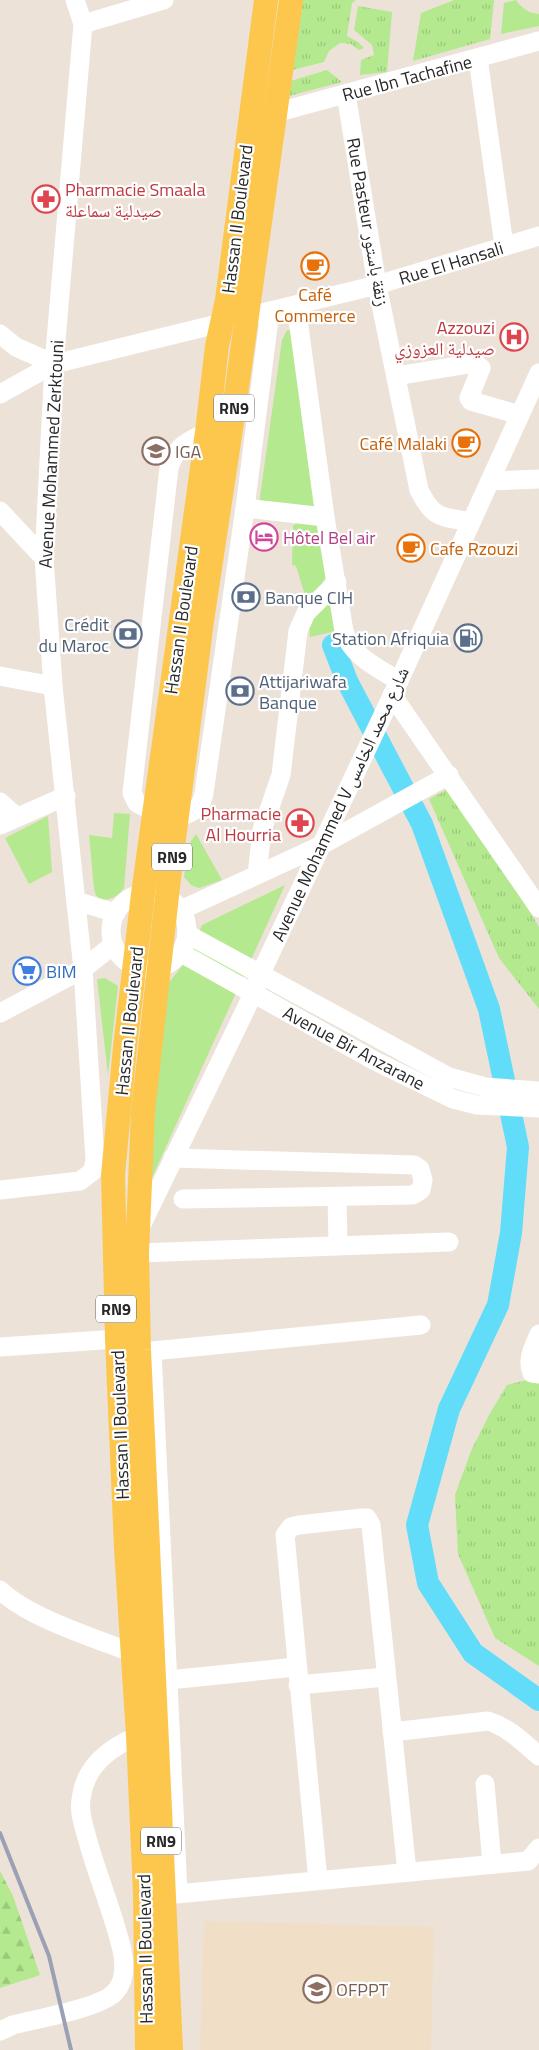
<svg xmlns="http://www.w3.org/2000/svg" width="539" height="2050" font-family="'Titillium Web','Noto Naskh Arabic',sans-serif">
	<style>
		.education { fill: #f0dfc6 }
		.grass { fill: #b4e98f }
		.forest { fill: url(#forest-firs) }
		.park { fill: url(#park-tufts) }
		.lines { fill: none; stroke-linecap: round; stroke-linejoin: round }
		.river { stroke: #61dcf9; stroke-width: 22 }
		.minor { stroke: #fff; stroke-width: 19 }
		.major { stroke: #fdc74d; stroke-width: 24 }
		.rail { stroke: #9ba1b5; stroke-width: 4 }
		.labels { text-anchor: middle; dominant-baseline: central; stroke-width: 4.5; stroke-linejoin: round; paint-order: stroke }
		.shield { fill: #fff; stroke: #686868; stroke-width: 1 }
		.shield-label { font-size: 16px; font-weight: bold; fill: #282828 }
		.street-label { font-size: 18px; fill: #282828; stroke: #fff }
		.health-label { font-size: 18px; fill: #be3a42; stroke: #fff; text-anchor: end }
		.food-label { font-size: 18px; fill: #c56008; stroke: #fff }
		.education-label { font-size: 18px; fill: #785e54; stroke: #fff; text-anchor: start }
		.hotel-label { font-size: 18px; fill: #b23c85; stroke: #fff; text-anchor: start }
		.service-label { font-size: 18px; fill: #4e5e75; stroke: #fff; text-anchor: start }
		.shop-label { font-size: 18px; fill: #366cbe; stroke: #fff; text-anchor: start }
	</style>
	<defs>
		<pattern id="forest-firs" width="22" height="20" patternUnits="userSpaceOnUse" patternTransform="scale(1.25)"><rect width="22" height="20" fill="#b4e98f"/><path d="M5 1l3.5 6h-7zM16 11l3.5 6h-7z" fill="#9bc87b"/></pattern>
		<pattern id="park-tufts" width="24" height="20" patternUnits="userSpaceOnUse" patternTransform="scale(1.25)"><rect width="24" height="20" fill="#b4e98f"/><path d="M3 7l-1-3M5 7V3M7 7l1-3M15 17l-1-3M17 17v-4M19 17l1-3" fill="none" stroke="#9bc87b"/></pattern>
	</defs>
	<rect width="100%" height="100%" fill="#ece2d8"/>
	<path class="education" d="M 204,1921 L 434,1927 L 431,2050 L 200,2050 Z"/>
	<g class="grass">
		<path d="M 516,0 C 522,9 529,13 539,14 L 539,26 L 501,34 L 504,3 Z"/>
		<path d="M 287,330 L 294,331 L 320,508 L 259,504 L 282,340 Z"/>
		<path d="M 299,521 L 320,526 L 328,574 L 308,605 L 296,566 L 292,565 L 293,526 Z"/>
		<path d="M 329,592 L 336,631 L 310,637 L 309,626 Z"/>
		<path d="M 114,813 L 130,814 L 124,888 C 117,897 111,900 100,900 L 96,895 L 94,889 L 89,835 L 112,838 Z"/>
		<path d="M 48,816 L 52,872 L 29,884 L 5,838 Z"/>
		<path d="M 196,834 L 222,880 L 199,888 L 191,885 L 184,877 L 189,844 Z"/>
		<path d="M 285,885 L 145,1193 L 161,992 L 183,965 L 202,925 Z"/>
		<path d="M 105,978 L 118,986 L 108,1075 L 97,979 Z"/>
	</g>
	<path class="forest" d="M 0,1871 L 13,1896 L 40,1975 L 0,1988 Z"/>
	<g class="park">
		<path d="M 302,0 L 356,0 L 352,3 L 347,36 L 358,42 L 364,48 L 359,50 L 351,44 L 340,43 L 329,51 L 324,62 L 292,70 Z"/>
		<path d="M 454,0 L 494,0 L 490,39 L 413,61 L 421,13 Z"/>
		<path d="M 358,6 L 392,12 L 387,72 L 360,75 L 361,60 L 374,55 L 372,45 L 354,30 Z"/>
		<path d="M 327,70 L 342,82 L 289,96 L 291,81 Z"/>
		<path d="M 450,788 L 498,858 L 539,927 L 539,1009 L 499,958 L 429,799 Z"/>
		<path d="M 539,1377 L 539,1666 L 495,1638 L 458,1554 L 455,1495 L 471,1451 L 489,1415 L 507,1385 Z"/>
	</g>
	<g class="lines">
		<path class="river" d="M 333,645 L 347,681 L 422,824 L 489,1009 L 518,1147 L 511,1233 L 498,1305 L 449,1409 L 417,1525 L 428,1583 L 473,1653 L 539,1700"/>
		<g class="minor">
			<path d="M 83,24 L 164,0"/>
			<path d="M 478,58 L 504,246"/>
			<path d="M 346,94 L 377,285 L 419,490 C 434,520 441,516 471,522"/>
			<path d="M 275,113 L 539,41"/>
			<path d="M 296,305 L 325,517 L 344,631 C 351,656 378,668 399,681"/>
			<path d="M 0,334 L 16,347 L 54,364"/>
			<path d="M 396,376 L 475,363 L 481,368 L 469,398 L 471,401 L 520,415"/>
			<path d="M 0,394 L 54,364 L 377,285 L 539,236"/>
			<path d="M 490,481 L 539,479"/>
			<path d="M 245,508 L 325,517"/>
			<path d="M 0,511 L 44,558"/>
			<path d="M 0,676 L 53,686"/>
			<path d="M 392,695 L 539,908"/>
			<path d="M 0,802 L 17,817"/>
			<path d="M 155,813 L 137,803 L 132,793 L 169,468 C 177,445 186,442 207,432"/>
			<path d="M 178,817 C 193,813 201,809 204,793 L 245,508 L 270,311"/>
			<path d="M 0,825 L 66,796"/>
			<path d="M 257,875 L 262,830 L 281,775 L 298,631 L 306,613 L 337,582"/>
			<circle cx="149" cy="931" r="38"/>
			<path d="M 76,901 L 116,913"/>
			<path d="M 181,910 L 320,846 L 449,775"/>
			<path d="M 187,934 L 449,1077 L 485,1087 L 539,1091"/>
			<path d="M 181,953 L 375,1061 L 453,1099 L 477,1105 L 539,1108"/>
			<path d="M 0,1013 L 83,969 L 113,945"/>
			<path d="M 173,1158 L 414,1165 L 420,1169 L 423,1180 L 421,1190 L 413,1195 L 183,1199"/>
			<path d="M 0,1190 L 80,1181 L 93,1171 L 95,1160 L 83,969 L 53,686 L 44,558 L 54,364 L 83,24 L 75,0"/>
			<path d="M 337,1197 L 338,1245"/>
			<path d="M 140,1228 L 253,994 L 261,973 L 399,681 L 539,373"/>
			<path d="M 137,1253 L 449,1242"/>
			<path d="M 539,1334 C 534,1346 526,1360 532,1373 L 539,1374"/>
			<path d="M 0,1347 L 117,1339"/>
			<path d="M 139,1350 L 152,1351 L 421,1325"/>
			<path d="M 152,1351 L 178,1893"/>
			<path d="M 0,1590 C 29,1618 95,1638 133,1653"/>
			<path d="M 169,1680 L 296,1667"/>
			<path d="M 298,1685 L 386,1677"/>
			<path d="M 392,1732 L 488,1721 C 508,1727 524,1743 539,1756"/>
			<path d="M 485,1784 L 492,1864"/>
			<path d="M 318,1880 L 285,1535 L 291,1527 L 299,1525 L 362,1518 L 367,1518 L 371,1525 L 407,1872"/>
			<path d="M 166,1895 L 528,1861 L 539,1848"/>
			<path d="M 0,2031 L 13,2025 C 35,2019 103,2008 116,1991 C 125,1980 125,1964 122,1950 C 113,1911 96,1873 86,1834 C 83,1823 79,1811 81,1800 C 84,1767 110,1747 138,1736"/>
		</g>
		<g class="major">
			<path d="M 147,2050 L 145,1894 L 138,1736 L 126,1548 L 117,1339 L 113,1175 L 125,1047 L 143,894 L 207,432 L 217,346 L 227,300 L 266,0"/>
			<path d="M 171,2050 L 139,1350 L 137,1253 L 143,1112 L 169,878 L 202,621 L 234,409 L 291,0"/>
		</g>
		<path class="rail" d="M 0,1833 L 49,1956 L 71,2050"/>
	</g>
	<defs>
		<g id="pharmacy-ring" transform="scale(1.4375)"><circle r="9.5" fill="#fff" stroke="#e0444e" stroke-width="1.5"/><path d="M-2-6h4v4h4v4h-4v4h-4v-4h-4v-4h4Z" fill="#e0444e"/></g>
		<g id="cafe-ring" transform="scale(1.4375)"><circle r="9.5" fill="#fff" stroke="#e8710a" stroke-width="1.5"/><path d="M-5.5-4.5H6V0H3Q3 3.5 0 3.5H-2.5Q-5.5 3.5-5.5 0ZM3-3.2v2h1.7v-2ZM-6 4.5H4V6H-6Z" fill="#e8710a"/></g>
		<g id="hospital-ring" transform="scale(1.4375)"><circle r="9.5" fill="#fff" stroke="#e0444e" stroke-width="1.5"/><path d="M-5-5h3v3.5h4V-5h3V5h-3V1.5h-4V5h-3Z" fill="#e0444e"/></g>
		<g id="university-ring" transform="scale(1.4375)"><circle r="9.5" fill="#fff" stroke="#8d6e63" stroke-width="1.5"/><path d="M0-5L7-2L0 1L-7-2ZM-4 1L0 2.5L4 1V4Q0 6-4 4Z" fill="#8d6e63"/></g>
		<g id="hotel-ring" transform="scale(1.4375)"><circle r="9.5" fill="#fff" stroke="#d1479c" stroke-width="1.5"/><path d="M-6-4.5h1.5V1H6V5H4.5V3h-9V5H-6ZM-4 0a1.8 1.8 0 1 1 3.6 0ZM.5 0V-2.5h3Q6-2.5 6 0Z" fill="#d1479c"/></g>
		<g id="bank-ring" transform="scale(1.4375)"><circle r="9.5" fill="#fff" stroke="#5c6f8a" stroke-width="1.5"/><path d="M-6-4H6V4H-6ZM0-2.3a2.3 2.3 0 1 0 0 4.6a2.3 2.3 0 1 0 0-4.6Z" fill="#5c6f8a"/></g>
		<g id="fuel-ring" transform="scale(1.4375)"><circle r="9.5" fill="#fff" stroke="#5c6f8a" stroke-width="1.5"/><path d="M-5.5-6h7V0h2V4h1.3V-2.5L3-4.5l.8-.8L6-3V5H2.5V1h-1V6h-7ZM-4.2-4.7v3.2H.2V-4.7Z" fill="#5c6f8a"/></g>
		<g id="supermarket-ring" transform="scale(1.4375)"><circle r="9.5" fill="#fff" stroke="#3f7fe0" stroke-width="1.5"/><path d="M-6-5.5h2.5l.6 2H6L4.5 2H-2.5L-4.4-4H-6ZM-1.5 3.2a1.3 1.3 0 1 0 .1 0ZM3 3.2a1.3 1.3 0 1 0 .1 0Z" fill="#3f7fe0"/></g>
	</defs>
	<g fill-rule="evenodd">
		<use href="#pharmacy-ring" x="46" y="199"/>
		<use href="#cafe-ring" x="315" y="266"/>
		<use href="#hospital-ring" x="514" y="337"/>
		<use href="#cafe-ring" x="466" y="443"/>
		<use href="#university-ring" x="156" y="451"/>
		<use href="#hotel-ring" x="264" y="537"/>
		<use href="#cafe-ring" x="411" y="548"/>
		<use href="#bank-ring" x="246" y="597"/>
		<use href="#bank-ring" x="128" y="634"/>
		<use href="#fuel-ring" x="468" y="638"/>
		<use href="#bank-ring" x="240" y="691"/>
		<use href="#pharmacy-ring" x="300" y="823"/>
		<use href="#supermarket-ring" x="27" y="971"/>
		<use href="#university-ring" x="317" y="1989"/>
	</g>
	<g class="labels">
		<g class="shield">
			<rect x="214" y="394.5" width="40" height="27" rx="4"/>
			<rect x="152" y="843.5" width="40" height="27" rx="4"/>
			<rect x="96" y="1295.5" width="40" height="27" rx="4"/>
			<rect x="141" y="1827.5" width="40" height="27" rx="4"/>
		</g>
		<g class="shield-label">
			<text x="234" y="408">RN9</text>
			<text x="172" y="857">RN9</text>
			<text x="116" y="1309">RN9</text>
			<text x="161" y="1841">RN9</text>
		</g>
		<g class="street-label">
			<text transform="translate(407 78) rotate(-15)">Rue Ibn Tachafine</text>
			<text transform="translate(237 219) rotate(-83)">Hassan II Boulevard</text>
			<text transform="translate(368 222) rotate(80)">Rue Pasteur زنقة باستور</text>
			<text transform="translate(451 263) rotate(-17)">Rue El Hansali</text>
			<text transform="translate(51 454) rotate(-87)">Avenue Mohammed Zerktouni</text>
			<text transform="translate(181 620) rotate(-82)">Hassan II Boulevard</text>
			<text transform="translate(340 804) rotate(-65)">Avenue Mohammed V شارع محمد الخامس</text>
			<text transform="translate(129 1021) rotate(-84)">Hassan II Boulevard</text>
			<text transform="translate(354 1048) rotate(28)">Avenue Bir Anzarane</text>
			<text transform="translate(120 1425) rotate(-92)">Hassan II Boulevard</text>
			<text transform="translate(145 1949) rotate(-91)">Hassan II Boulevard</text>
		</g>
		<g class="health-label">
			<text x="65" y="189" text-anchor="start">Pharmacie Smaala<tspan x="65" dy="21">صيدلية سماعلة</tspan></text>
			<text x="495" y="327">Azzouzi<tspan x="495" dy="21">صيدلية العزوزي</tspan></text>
			<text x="281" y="813">Pharmacie<tspan x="281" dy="21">Al Hourria</tspan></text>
		</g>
		<g class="food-label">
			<text x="315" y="294">Café<tspan x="315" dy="21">Commerce</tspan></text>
			<text x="447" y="443" text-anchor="end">Café Malaki</text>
			<text x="430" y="548" text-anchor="start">Cafe Rzouzi</text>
		</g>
		<g class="education-label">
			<text x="175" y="451">IGA</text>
			<text x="336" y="1989">OFPPT</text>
		</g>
		<g class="hotel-label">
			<text x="283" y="537">Hôtel Bel air</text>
		</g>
		<g class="service-label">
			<text x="265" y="597">Banque CIH</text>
			<text x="109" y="624" text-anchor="end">Crédit<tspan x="109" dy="21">du Maroc</tspan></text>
			<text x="449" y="638" text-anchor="end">Station Afriquia</text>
			<text x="259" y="681">Attijariwafa<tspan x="259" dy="21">Banque</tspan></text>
		</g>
		<g class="shop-label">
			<text x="46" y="971">BIM</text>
		</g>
	</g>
</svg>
